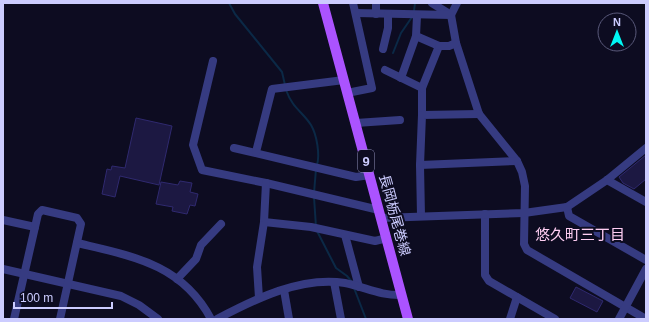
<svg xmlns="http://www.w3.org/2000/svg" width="649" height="322" font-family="Arial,'Noto Sans JP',sans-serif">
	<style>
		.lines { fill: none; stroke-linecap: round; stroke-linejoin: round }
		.stream { stroke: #0b2946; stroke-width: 2 }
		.building { fill: #1c1842; stroke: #2f296f }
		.minor { stroke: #363b81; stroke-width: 8 }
		.major { stroke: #ab53ff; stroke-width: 10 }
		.labels { text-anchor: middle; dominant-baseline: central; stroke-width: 4; stroke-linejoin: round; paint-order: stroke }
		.shield { fill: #0d0c21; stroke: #9392bc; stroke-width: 1 }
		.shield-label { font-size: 13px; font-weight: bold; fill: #ccf }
		.street-label { font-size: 14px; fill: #ccf; stroke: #0d0c21 }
		.neighbourhood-label { font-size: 15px; fill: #ffcef3; stroke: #0d0c21 }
	</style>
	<rect width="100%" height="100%" fill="#0d0c21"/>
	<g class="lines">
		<g class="stream">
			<path d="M 229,3 L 235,14 L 282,72 L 285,85"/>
			<path d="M 414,11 L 415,3"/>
			<path d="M 393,53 L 401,33 L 412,17"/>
			<path d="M 286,90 C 293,109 302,111 311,125 C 317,135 320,155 317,165"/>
			<path d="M 314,193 L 316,169"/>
			<path d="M 314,197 L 316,227"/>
			<path d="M 317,231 L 336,268 L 347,276 L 352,282"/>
			<path d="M 354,288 L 366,319"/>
		</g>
	</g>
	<g class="building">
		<path d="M 136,118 L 172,126 L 159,185 L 120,176 L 115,197 L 102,194 L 107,169 L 111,170 L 112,166 L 125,168 Z"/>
		<path d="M 646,155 L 646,179 L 634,189 L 623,183 L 619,177 Z"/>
		<path d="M 180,181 L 192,183 L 190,192 L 198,194 L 195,206 L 190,205 L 187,214 L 172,211 L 173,207 L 156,204 L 161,182 L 178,185 Z"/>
		<path d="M 576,287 L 603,301 L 597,312 L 570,298 Z"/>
	</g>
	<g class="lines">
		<g class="minor">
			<path d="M 432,3 L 451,15 L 456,43 L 479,114 L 517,161 L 522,172 L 525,186 L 524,244 L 527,250 L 646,319"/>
			<path d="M 356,13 L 451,15 L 457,3"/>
			<path d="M 376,14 L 376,3"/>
			<path d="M 416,36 L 439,46 L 422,88 L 422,115"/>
			<path d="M 439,46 L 449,46 L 456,43"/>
			<path d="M 383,49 L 388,28 L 388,14"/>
			<path d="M 213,61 L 193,145 L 202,170 L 266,183 L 379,210"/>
			<path d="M 385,70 L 422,88"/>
			<path d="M 401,78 L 416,36 L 417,16"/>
			<path d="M 347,93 L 372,88 L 353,3"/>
			<path d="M 356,123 L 400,120"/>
			<path d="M 234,148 L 356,177 L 370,175"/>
			<path d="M 256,152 L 272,89 L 344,80"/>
			<path d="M 420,165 L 517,161"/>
			<path d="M 607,180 L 646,202"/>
			<path d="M 567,207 L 569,216 L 646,260"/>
			<path d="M 485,214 L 485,275 L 489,281 L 555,319"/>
			<path d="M 421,216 L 420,165 L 422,115 L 479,114"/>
			<path d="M 381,218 L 524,213 L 567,207 L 607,180 L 646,148"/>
			<path d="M 3,220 L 35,227"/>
			<path d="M 264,222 L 311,227 L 375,241 L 387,238"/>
			<path d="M 345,235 L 359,287"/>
			<path d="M 77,243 C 132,256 182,264 211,319"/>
			<path d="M 3,269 L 121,296 L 139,305 L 158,319"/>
			<path d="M 177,279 L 196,259 L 201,245 L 221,224"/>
			<path d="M 334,282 L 341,319"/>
			<path d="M 284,290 L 289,319"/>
			<path d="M 259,298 L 257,267 L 264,222 L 266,183"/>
			<path d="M 14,319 L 38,214 L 42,210 L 77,218 L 81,224 L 60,319"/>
			<path d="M 217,319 C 255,299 301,276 345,283 C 365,287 381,296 402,295"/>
			<path d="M 510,319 L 517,297"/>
			<path d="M 619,319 L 646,269"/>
		</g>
		<path class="major" d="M 323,3 L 408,319"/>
	</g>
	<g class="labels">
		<rect class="shield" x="358" y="150" width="16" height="22" rx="3"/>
		<g class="shield-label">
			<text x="366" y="161">9</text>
		</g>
		<g class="street-label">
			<text transform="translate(395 215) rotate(75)">長岡栃尾巻線</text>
		</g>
		<g class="neighbourhood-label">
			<text x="580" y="234">悠久町三丁目</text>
		</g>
	</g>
	<rect width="649" height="322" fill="none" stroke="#ccccff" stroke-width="8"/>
	<g transform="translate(617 32)"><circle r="19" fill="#0d0c21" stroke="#59597a"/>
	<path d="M0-3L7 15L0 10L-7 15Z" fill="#00f7f4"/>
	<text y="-6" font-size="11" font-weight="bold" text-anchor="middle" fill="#ccccff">N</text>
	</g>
	<path d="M14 302v6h98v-6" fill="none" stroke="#ccccff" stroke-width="2"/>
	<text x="20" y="302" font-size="12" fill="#ccccff" stroke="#0d0c21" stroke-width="3" paint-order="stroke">100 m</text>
</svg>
